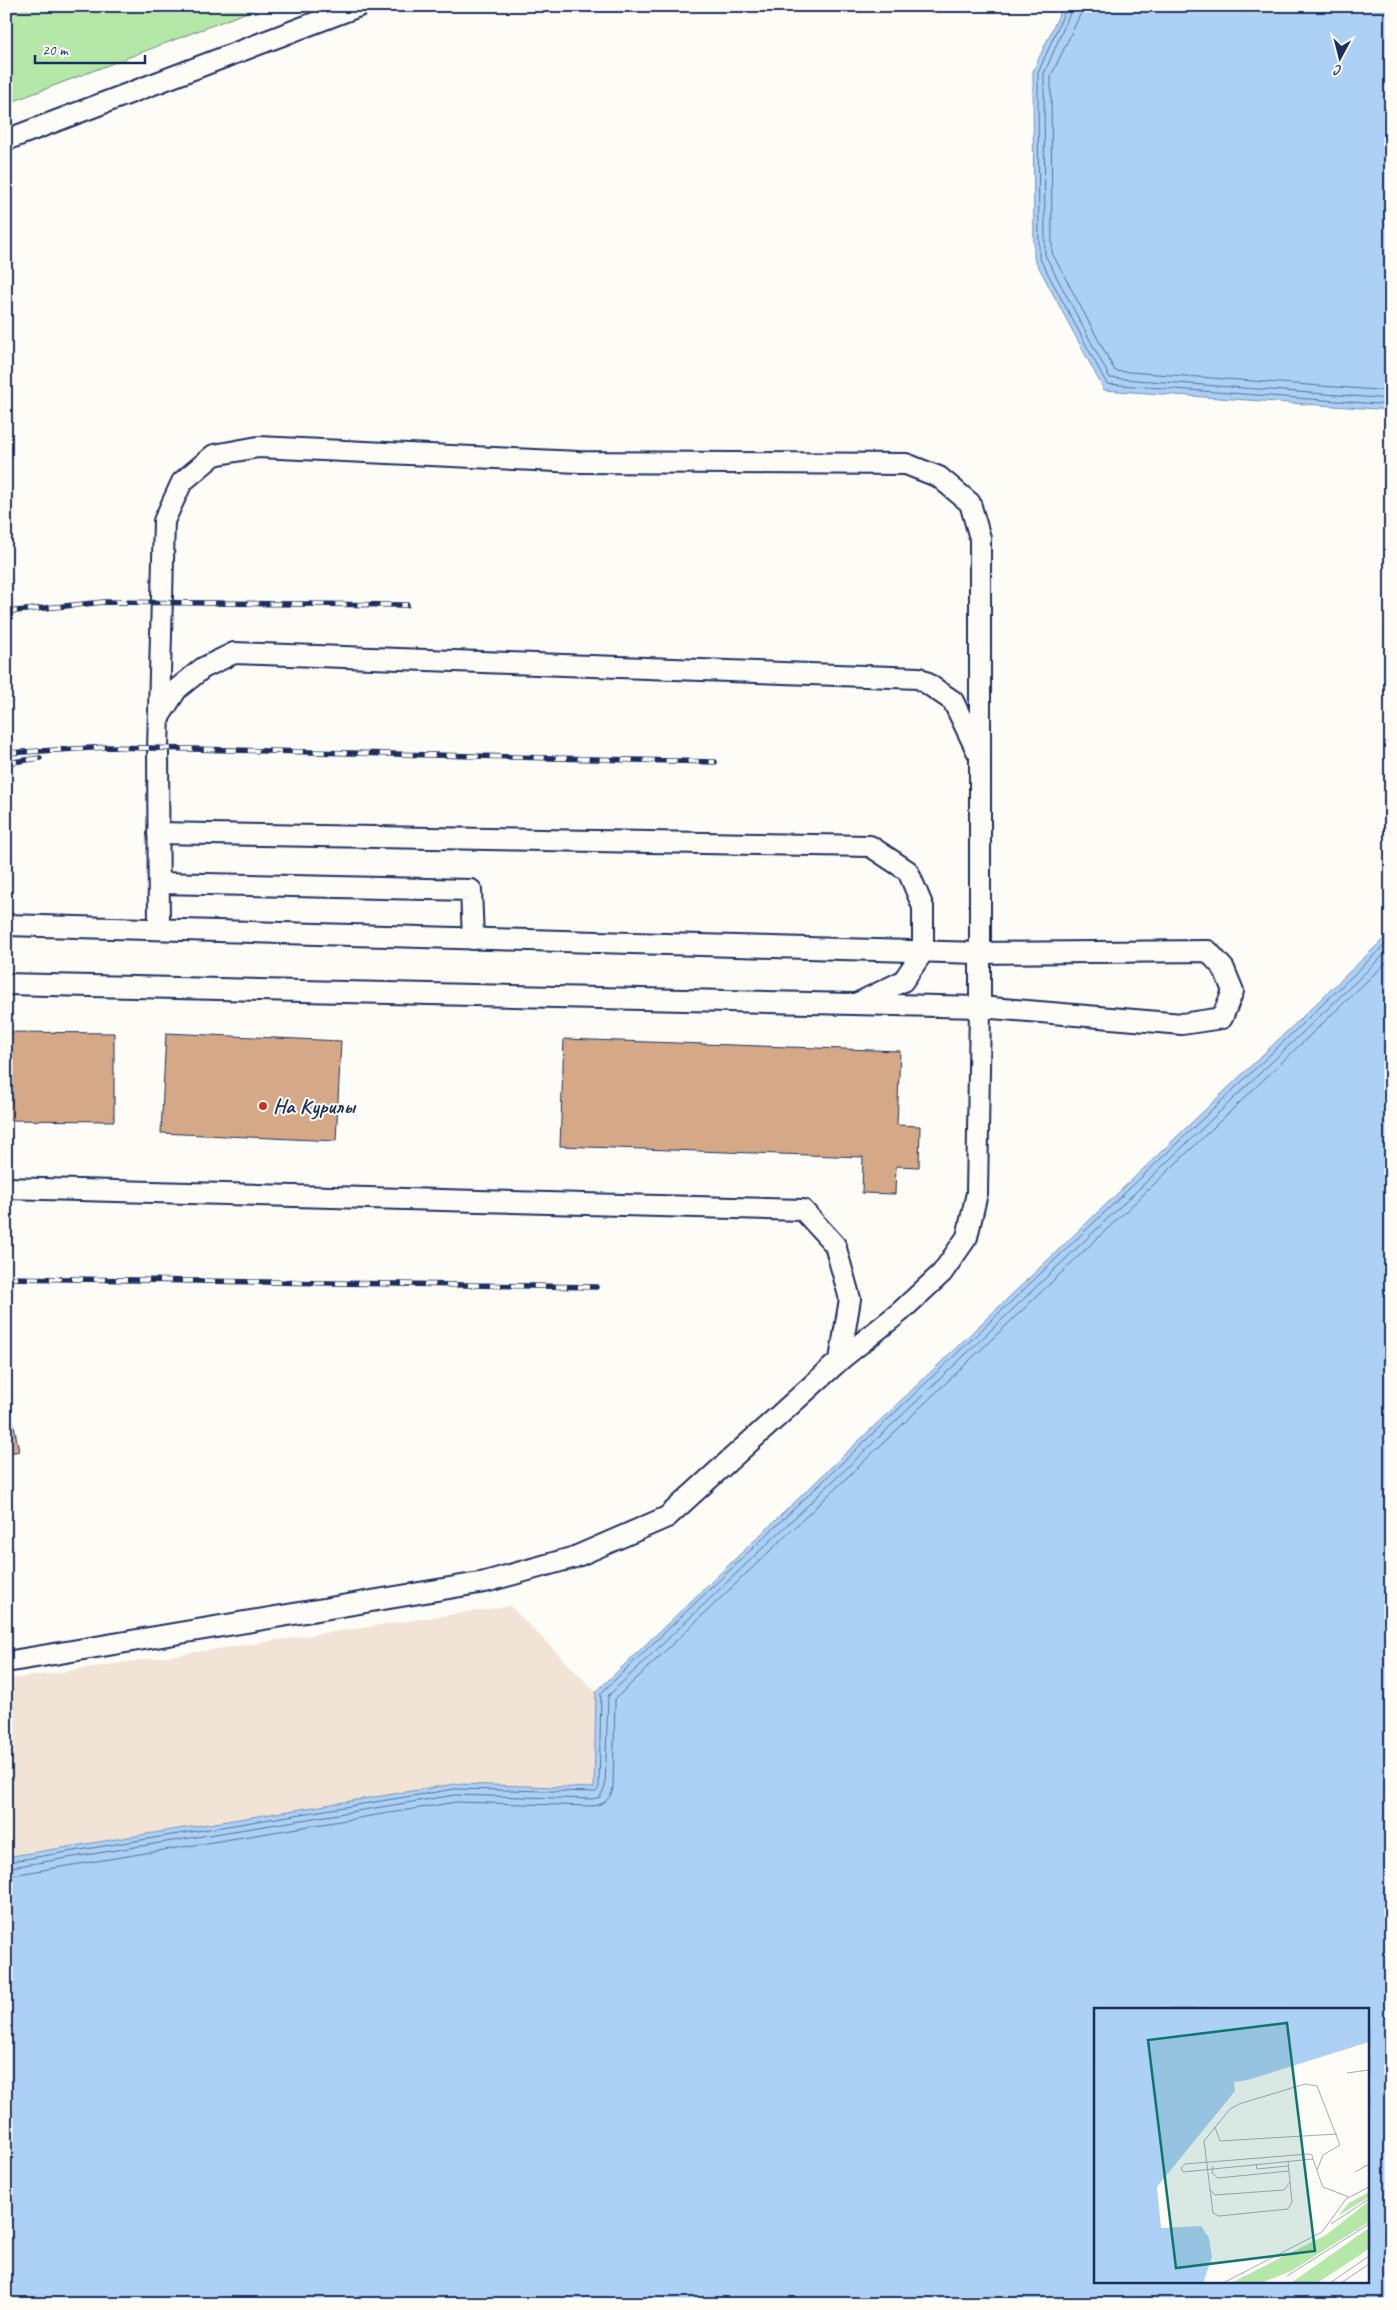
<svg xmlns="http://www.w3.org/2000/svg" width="1397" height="2310" font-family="Caveat,sans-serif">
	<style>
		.built { fill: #f1e3d5 }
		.green { fill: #b5e7a8; stroke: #688b83 }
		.water { fill: #add1f5; stroke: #7390b9; fill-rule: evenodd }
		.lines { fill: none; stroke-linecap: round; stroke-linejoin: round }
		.shore { stroke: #55709a; stroke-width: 1 }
		.building { fill: #d5a887; stroke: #1b2f5e }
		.lane-casing { stroke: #1b2f5e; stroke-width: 24 }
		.lane { stroke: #fdfcf7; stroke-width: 20 }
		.rail-casing { stroke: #1b2f5e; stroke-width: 5.5 }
		.rail { stroke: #fdfcf7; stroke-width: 4; stroke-dasharray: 11; stroke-linecap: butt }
		.poi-dot { fill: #c8321e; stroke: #fdfcf7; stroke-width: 2 }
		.labels { text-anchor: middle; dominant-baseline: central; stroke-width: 4; stroke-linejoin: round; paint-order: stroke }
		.poi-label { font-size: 21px; font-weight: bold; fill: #1b2f5e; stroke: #fdfcf7; text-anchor: start }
		.inset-road { fill: none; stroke: #a3aaba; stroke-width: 1 }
		.view { fill: #0f766e; fill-opacity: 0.15; stroke: #0f766e; stroke-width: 2.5 }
		.inset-edge { fill: none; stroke: #1b2f5e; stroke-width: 2.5 }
	</style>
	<rect width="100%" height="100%" fill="#fdfcf7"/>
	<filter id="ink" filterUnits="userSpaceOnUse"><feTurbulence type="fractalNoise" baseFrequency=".02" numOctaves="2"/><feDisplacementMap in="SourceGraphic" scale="10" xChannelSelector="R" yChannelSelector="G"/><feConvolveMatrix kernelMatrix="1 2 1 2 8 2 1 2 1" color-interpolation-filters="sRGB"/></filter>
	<g filter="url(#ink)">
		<path class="built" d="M 510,1606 L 596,1692 L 594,1788 L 455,1784 L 6,1857 L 6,1680 Z"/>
		<path class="green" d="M 6,6 L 263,6 L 6,104 Z"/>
		<g class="water">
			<path d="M 1063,6 L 1391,6 L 1391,410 L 1104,390 L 1034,258 L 1033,71 Z"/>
			<path d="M 1391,932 L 1391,2304 L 6,2304 L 6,1857 L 455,1784 L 594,1788 L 596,1692 ZM 1096,2009 L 1368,2009 L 1368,2281 L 1096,2281 Z"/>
		</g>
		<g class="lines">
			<g class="shore">
				<path d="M 1067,6 L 1038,73 L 1039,257 L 1107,384 L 1391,405"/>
				<path d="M 1073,6 L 1044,74 L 1045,255 L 1110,378 L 1391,399"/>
				<path d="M 1081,6 L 1080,15 L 1051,76 L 1052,253 L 1115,371 L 1391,391"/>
				<path d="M 6,1862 L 455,1789 L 596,1792 L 599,1787 L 601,1693 L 1391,939"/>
				<path d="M 6,1868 L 455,1795 L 592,1799 L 600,1797 L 605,1787 L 608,1696 L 1391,948"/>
				<path d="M 6,1876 L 456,1802 L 592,1806 C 604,1805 611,1799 613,1788 L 615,1699 L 1391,958"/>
			</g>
		</g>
		<g class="building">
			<path d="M 6,1032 L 114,1033 L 114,1121 L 6,1120 Z"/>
			<path d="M 166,1033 L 341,1041 L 336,1141 L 161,1133 Z"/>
			<path d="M 564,1039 L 900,1051 L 897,1125 L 920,1126 L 919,1167 L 896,1166 L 895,1194 L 862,1193 L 863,1157 L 560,1146 Z"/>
			<path d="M 6,1401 L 9,1401 L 19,1451 L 6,1454 Z"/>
		</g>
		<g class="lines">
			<g class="lane-casing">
				<g id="lane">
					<path d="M 6,140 L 359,6"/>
					<path d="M 159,717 L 177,689 L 203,668 L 234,653 L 919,678 L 953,701 L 977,751"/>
					<path d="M 158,833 L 870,846 L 908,871 L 923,907 L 923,952 L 903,981 L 858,1003"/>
					<path d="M 159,883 L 471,890 L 473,939"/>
					<path d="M 6,925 L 979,953 L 1208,951 L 1224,969 L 1233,991 L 1222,1018 L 1182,1024 L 980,1007 L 6,984"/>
					<path d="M 6,1188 L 803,1210 L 835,1245 L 850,1299 L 840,1360"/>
					<path d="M 6,1662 L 485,1582 L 575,1557 L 667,1517 L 840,1360 L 900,1312 L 942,1273 L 967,1237 L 977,1193 L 980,1007 L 980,538 L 970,503 L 939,477 L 906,464 L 579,462 L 258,447 L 214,455 L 182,482 L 164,521 L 158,749 L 159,929"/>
				</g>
			</g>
			<use href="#lane" class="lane"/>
			<g class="rail-casing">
				<g id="rail">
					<path d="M 6,612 L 104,602 L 407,605"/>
					<path d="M 6,753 L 109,747 L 715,762"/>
					<path d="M 6,763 L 40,758"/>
					<path d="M 6,1278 L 596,1287"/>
				</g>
			</g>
			<use href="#rail" class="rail"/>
		</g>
	</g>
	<circle class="poi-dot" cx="263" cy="1106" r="5"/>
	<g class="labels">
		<g class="poi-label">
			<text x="273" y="1106">На Курилы</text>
		</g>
	</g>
	<g transform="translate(1094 2008)">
		<rect width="275" height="275" fill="#fdfcf7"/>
		<path d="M 275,184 L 275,189 L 244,208 L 255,195 ZM 275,193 L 275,214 L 197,263 L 167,275 L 137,275 L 232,227 ZM 275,220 L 275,241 L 223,275 L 197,275 Z" fill="#b5e7a8"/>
		<path d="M 0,0 L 275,0 L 275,34 L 154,72 L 140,74 L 141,83 L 63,179 L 67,220 L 107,218 L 115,230 L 118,249 L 109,275 L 0,275 Z" fill="#add1f5"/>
		<path class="inset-road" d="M 253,65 L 275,62M 121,119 L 126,133 L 243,126M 219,151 L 89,164 L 87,160 L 91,156 L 214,146 L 218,147 L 219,151 L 228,177 L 229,179 L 255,189M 194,153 L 198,194 L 194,201 L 125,208 L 119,205 L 110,133 L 136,101 L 145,96 L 211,76 L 223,78 L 246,137 L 229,147 L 223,162M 162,156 L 163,161 L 194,158M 119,158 L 118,165 L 124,170 L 195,163M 261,164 L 275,156M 115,181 L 121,187 L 190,182 L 196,174M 237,216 L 275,191M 193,268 L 275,216M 129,275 L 228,224 L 252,191 L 275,179M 236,275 L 275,248M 247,275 L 275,256"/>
		<path class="view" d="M 193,15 L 221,243 L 82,260 L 54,32 Z"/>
		<rect width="275" height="275" class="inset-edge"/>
	</g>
	<rect width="1397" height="2310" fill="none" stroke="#fdfcf7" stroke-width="25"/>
	<rect x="12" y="12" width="1372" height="2285" fill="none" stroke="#1b2f5e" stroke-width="2" filter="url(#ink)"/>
	<g transform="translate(1340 58) rotate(187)" stroke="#fdfcf7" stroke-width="4" paint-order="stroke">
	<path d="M0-4L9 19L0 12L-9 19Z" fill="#1b2f5e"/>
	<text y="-8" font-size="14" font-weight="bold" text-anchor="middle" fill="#1b2f5e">С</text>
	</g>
	<path d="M35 55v8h110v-8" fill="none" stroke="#1b2f5e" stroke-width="2.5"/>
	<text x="42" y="55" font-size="15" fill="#1b2f5e" stroke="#fdfcf7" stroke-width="4" paint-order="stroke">20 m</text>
</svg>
